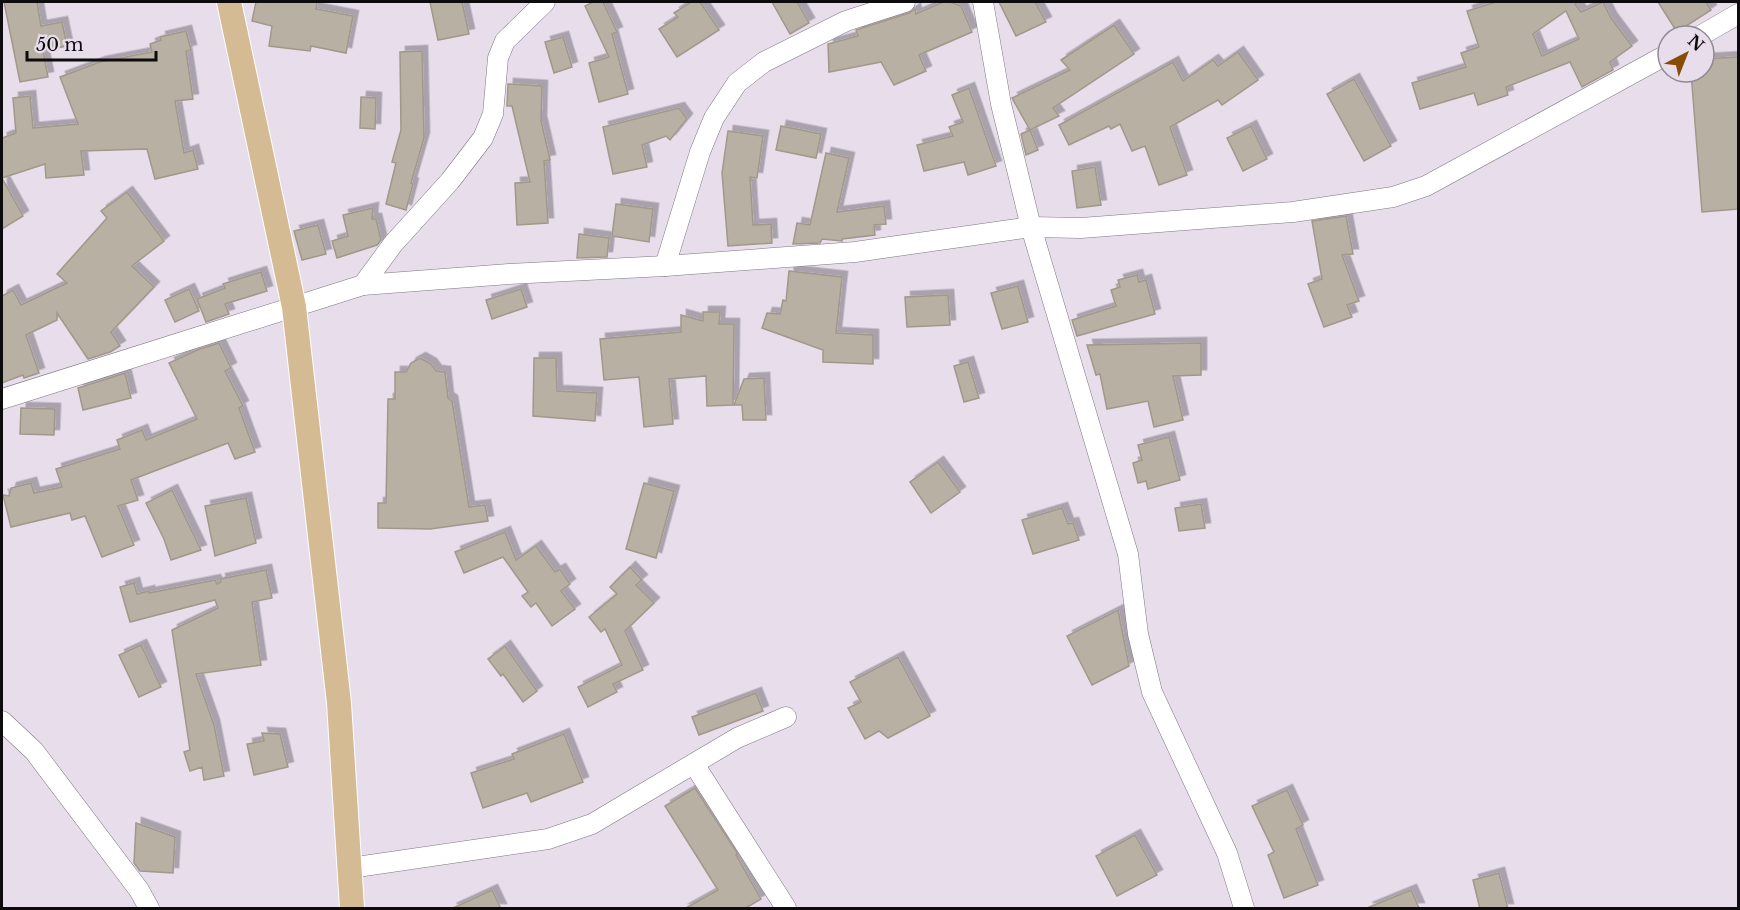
<svg xmlns="http://www.w3.org/2000/svg" width="1740" height="910" font-family="'Libre Baskerville',serif">
	<style>
		.building { fill: #b8b0a2; stroke: #a1988b; stroke-width: 1.5; fill-rule: evenodd; filter: url(#shadow) }
		.lines { fill: none; stroke-linecap: round; stroke-linejoin: round }
		.minor-casing { stroke: #7f7682; stroke-width: 21 }
		.major-casing { stroke: #fff; stroke-width: 26 }
		.minor { stroke: #fff; stroke-width: 20 }
		.major { stroke: #d4bb94; stroke-width: 24 }
	</style>
	<defs>
		<filter id="shadow"><feDropShadow dx="5.5" dy="-5.5" stdDeviation="0" flood-color="#0004"/></filter>
	</defs>
	<rect width="100%" height="100%" fill="#e7ddeb"/>
	<g class="building">
		<path d="M 4,2 L 37,2 L 41,26 L 62,22 L 67,46 L 43,51 L 48,77 L 20,82 Z"/>
		<path d="M 256,2 L 317,2 L 316,9 L 353,16 L 346,53 L 311,46 L 310,51 L 269,46 L 272,26 L 252,21 Z"/>
		<path d="M 430,2 L 462,2 L 469,34 L 438,40 Z"/>
		<path d="M 593,2 L 603,2 L 617,32 L 612,34 L 628,94 L 599,102 L 589,63 L 609,57 L 585,6 Z"/>
		<path d="M 691,2 L 700,2 L 719,30 L 677,57 L 659,29 L 678,17 L 674,13 Z"/>
		<path d="M 772,2 L 797,2 L 809,23 L 790,34 Z"/>
		<path d="M 943,2 L 950,2 L 961,6 L 972,32 L 919,55 L 926,71 L 894,85 L 881,62 L 829,72 L 828,44 L 858,36 L 856,30 L 909,13 L 915,9 L 916,14 Z"/>
		<path d="M 999,2 L 1035,2 L 1046,22 L 1016,36 Z"/>
		<path d="M 1496,2 L 1579,2 L 1575,4 L 1581,12 L 1603,2 L 1611,18 L 1632,46 L 1610,62 L 1613,70 L 1582,87 L 1570,62 L 1506,87 L 1508,95 L 1478,105 L 1474,93 L 1420,109 L 1412,83 L 1466,67 L 1461,53 L 1479,47 L 1467,11 ZM 1566,11 L 1579,39 L 1542,56 L 1533,34 Z"/>
		<path d="M 1658,2 L 1706,2 L 1711,10 L 1677,32 Z"/>
		<path d="M 1114,25 L 1134,54 L 1053,108 L 1059,116 L 1030,130 L 1012,98 L 1070,70 L 1061,60 Z"/>
		<path d="M 186,31 L 191,50 L 186,51 L 193,99 L 175,101 L 184,153 L 193,150 L 198,169 L 155,179 L 147,149 L 81,151 L 84,175 L 46,178 L 45,164 L 2,178 L 23,216 L 2,229 L 2,138 L 16,133 L 13,98 L 30,96 L 33,128 L 78,124 L 60,77 L 100,62 L 152,52 L 150,44 L 161,40 L 160,37 Z"/>
		<path d="M 563,37 L 572,67 L 554,73 L 545,42 Z"/>
		<path d="M 422,51 L 424,138 L 411,183 L 413,184 L 406,210 L 386,204 L 396,163 L 392,162 L 401,130 L 400,52 Z"/>
		<path d="M 1238,52 L 1258,80 L 1222,105 L 1218,100 L 1170,127 L 1187,175 L 1159,185 L 1145,146 L 1132,151 L 1120,124 L 1111,129 L 1109,126 L 1069,145 L 1059,125 L 1173,62 L 1183,81 L 1213,60 L 1218,66 Z"/>
		<path d="M 1738,57 L 1738,209 L 1702,212 L 1691,72 L 1704,72 L 1704,59 Z"/>
		<path d="M 1354,79 L 1391,146 L 1364,161 L 1327,94 Z"/>
		<path d="M 508,84 L 542,86 L 541,121 L 550,160 L 544,161 L 548,223 L 517,225 L 515,183 L 530,182 L 512,106 L 507,106 Z"/>
		<path d="M 969,88 L 996,166 L 968,175 L 964,162 L 924,171 L 917,145 L 953,136 L 949,127 L 963,122 L 952,95 Z"/>
		<path d="M 361,97 L 376,98 L 375,129 L 360,128 Z"/>
		<path d="M 679,108 L 687,119 L 670,140 L 666,136 L 642,145 L 647,167 L 613,174 L 603,127 Z"/>
		<path d="M 781,126 L 821,134 L 816,158 L 776,150 Z"/>
		<path d="M 1251,126 L 1267,159 L 1243,171 L 1227,138 Z"/>
		<path d="M 1030,130 L 1038,150 L 1026,155 L 1021,134 Z"/>
		<path d="M 728,131 L 763,136 L 757,178 L 750,177 L 753,225 L 771,224 L 772,243 L 728,246 L 722,173 Z"/>
		<path d="M 826,153 L 849,158 L 837,212 L 884,206 L 886,224 L 874,225 L 875,235 L 842,239 L 842,241 L 822,239 L 820,243 L 793,244 L 797,223 L 810,225 Z"/>
		<path d="M 1095,167 L 1101,205 L 1077,208 L 1072,171 Z"/>
		<path d="M 127,192 L 164,241 L 132,266 L 154,287 L 111,332 L 120,346 L 110,352 L 88,359 L 57,313 L 57,320 L 26,335 L 39,373 L 24,378 L 23,375 L 2,383 L 2,296 L 13,290 L 21,305 L 67,283 L 57,274 L 107,218 L 101,211 Z"/>
		<path d="M 616,204 L 653,209 L 649,242 L 612,236 Z"/>
		<path d="M 373,208 L 372,219 L 376,219 L 381,240 L 377,245 L 337,258 L 332,241 L 348,236 L 343,215 Z"/>
		<path d="M 1346,216 L 1353,254 L 1342,255 L 1359,301 L 1347,305 L 1352,317 L 1324,327 L 1308,284 L 1322,279 L 1312,221 Z"/>
		<path d="M 318,225 L 326,254 L 302,260 L 294,231 Z"/>
		<path d="M 579,234 L 609,238 L 607,257 L 577,258 Z"/>
		<path d="M 789,271 L 842,277 L 836,333 L 873,335 L 873,364 L 823,362 L 823,350 L 762,328 L 767,313 L 780,314 L 783,300 L 786,301 Z"/>
		<path d="M 261,272 L 267,291 L 225,304 L 229,314 L 206,322 L 197,299 L 225,288 L 223,284 Z"/>
		<path d="M 1137,275 L 1139,282 L 1146,280 L 1155,314 L 1077,336 L 1072,320 L 1116,306 L 1111,290 L 1120,287 L 1118,280 Z"/>
		<path d="M 1018,286 L 1028,322 L 1002,329 L 991,293 Z"/>
		<path d="M 189,289 L 199,311 L 175,322 L 165,300 Z"/>
		<path d="M 521,289 L 527,307 L 492,319 L 486,300 Z"/>
		<path d="M 948,295 L 950,325 L 907,327 L 905,297 Z"/>
		<path d="M 703,312 L 720,312 L 719,324 L 734,324 L 733,405 L 707,406 L 706,376 L 669,379 L 673,424 L 644,427 L 639,377 L 604,380 L 600,339 L 681,332 L 681,315 L 703,321 Z"/>
		<path d="M 219,343 L 231,368 L 225,371 L 243,406 L 239,408 L 255,452 L 235,459 L 228,443 L 131,480 L 138,500 L 118,506 L 134,545 L 102,557 L 85,516 L 72,520 L 70,513 L 11,527 L 3,495 L 9,496 L 11,488 L 31,483 L 34,493 L 62,487 L 56,469 L 120,449 L 117,440 L 142,430 L 146,440 L 197,419 L 169,363 L 197,350 Z"/>
		<path d="M 1201,343 L 1201,375 L 1173,376 L 1183,420 L 1154,427 L 1148,401 L 1107,409 L 1100,374 L 1096,375 L 1087,345 Z"/>
		<path d="M 420,358 L 431,364 L 436,371 L 445,372 L 448,398 L 452,401 L 469,507 L 485,505 L 488,521 L 430,529 L 378,528 L 378,503 L 386,503 L 388,399 L 395,399 L 395,372 L 406,372 L 411,363 Z"/>
		<path d="M 534,358 L 556,358 L 557,391 L 597,393 L 595,421 L 533,416 Z"/>
		<path d="M 968,362 L 979,398 L 964,402 L 954,366 Z"/>
		<path d="M 125,373 L 131,398 L 83,410 L 78,388 Z"/>
		<path d="M 764,378 L 766,420 L 743,420 L 742,405 L 734,405 L 744,379 Z"/>
		<path d="M 21,408 L 55,409 L 54,435 L 20,434 Z"/>
		<path d="M 1169,437 L 1180,480 L 1148,489 L 1146,481 L 1138,483 L 1133,463 L 1142,460 L 1138,445 Z"/>
		<path d="M 938,462 L 960,492 L 931,513 L 910,482 Z"/>
		<path d="M 644,483 L 674,491 L 656,558 L 626,549 Z"/>
		<path d="M 172,490 L 201,550 L 171,560 L 164,539 L 146,503 Z"/>
		<path d="M 246,498 L 256,543 L 215,556 L 205,506 Z"/>
		<path d="M 1201,504 L 1205,528 L 1179,531 L 1175,508 Z"/>
		<path d="M 1062,508 L 1068,524 L 1073,523 L 1079,540 L 1033,554 L 1022,520 Z"/>
		<path d="M 505,532 L 516,560 L 536,546 L 555,572 L 560,569 L 570,584 L 561,591 L 575,609 L 552,626 L 536,603 L 531,607 L 522,596 L 528,592 L 503,557 L 464,573 L 455,552 Z"/>
		<path d="M 630,567 L 642,580 L 636,585 L 654,603 L 625,631 L 643,670 L 613,684 L 617,692 L 588,707 L 578,687 L 622,665 L 605,629 L 601,632 L 589,617 L 617,594 L 610,587 Z"/>
		<path d="M 266,570 L 272,598 L 252,602 L 261,665 L 196,674 L 214,725 L 224,776 L 204,780 L 202,767 L 190,771 L 184,752 L 190,750 L 172,630 L 218,608 L 215,600 L 130,622 L 120,587 L 134,583 L 137,594 L 149,591 L 149,593 L 215,580 L 217,584 L 221,582 L 220,579 Z"/>
		<path d="M 1118,610 L 1129,666 L 1092,685 L 1067,636 Z"/>
		<path d="M 141,645 L 161,687 L 139,697 L 119,655 Z"/>
		<path d="M 505,646 L 537,691 L 523,702 L 503,674 L 501,676 L 488,659 Z"/>
		<path d="M 898,657 L 930,716 L 888,738 L 879,731 L 865,739 L 848,708 L 861,702 L 850,682 Z"/>
		<path d="M 756,693 L 763,711 L 699,735 L 692,717 Z"/>
		<path d="M 262,733 L 280,734 L 288,767 L 254,775 L 247,744 L 264,741 Z"/>
		<path d="M 564,734 L 583,782 L 531,802 L 527,793 L 483,808 L 471,773 L 514,759 L 512,754 Z"/>
		<path d="M 695,788 L 738,854 L 736,855 L 761,899 L 744,909 L 684,909 L 718,890 L 665,806 Z"/>
		<path d="M 1287,790 L 1303,825 L 1296,829 L 1318,885 L 1284,898 L 1268,855 L 1274,852 L 1252,806 Z"/>
		<path d="M 136,823 L 175,837 L 173,873 L 140,871 L 134,863 Z"/>
		<path d="M 1135,835 L 1157,875 L 1117,896 L 1096,856 Z"/>
		<path d="M 1499,873 L 1508,909 L 1480,909 L 1473,880 Z"/>
		<path d="M 492,890 L 501,909 L 451,909 Z"/>
		<path d="M 1411,890 L 1419,908 L 1367,908 Z"/>
	</g>
	<g class="lines">
		<g class="minor-casing">
			<g id="minor">
				<path d="M 983,2 L 1001,104 L 1031,227 L 1128,554 L 1138,634 L 1152,692 L 1227,853 L 1244,908"/>
				<path d="M 1700,36 L 1738,14"/>
				<path d="M 665,266 L 700,152 L 714,118 L 737,83 L 764,62 L 846,21 L 905,2"/>
				<path d="M 363,285 L 393,244 L 450,181 L 483,138 L 493,114 L 498,58 L 505,41 L 545,2"/>
				<path d="M 2,399 L 363,285 L 509,274 L 665,266 L 855,252 L 1031,227 L 1081,228 L 1293,212 L 1393,197 L 1426,186 L 1668,54"/>
				<path d="M 2,721 L 34,751 L 139,890 L 149,908"/>
				<path d="M 694,764 L 786,908"/>
				<path d="M 350,868 L 548,839 L 592,824 L 737,738 L 786,717"/>
			</g>
		</g>
		<g class="major-casing">
			<path id="major" d="M 229,2 L 294,307 L 339,703 L 352,908"/>
		</g>
		<use href="#minor" class="minor"/>
		<use href="#major" class="major"/>
	</g>
	<rect width="1740" height="910" fill="none" stroke="#0e0b0f" stroke-width="6"/>
	<g transform="translate(1686 54) rotate(42)"><circle r="28" fill="#e7ddeb" stroke="#908993" stroke-width="1.5"/>
	<path d="M0-4.5L10 22L0 15L-10 22Z" fill="#874c06"/>
	<text y="-9" font-size="16" font-weight="bold" text-anchor="middle" fill="#0e0b0f">N</text>
	</g>
	<path d="M27 51v9h129v-9" fill="none" stroke="#0e0b0f" stroke-width="3"/>
	<text x="36" y="51" font-size="18" fill="#0e0b0f" stroke="#e7ddeb" stroke-width="4.5" paint-order="stroke">50 m</text>
</svg>
